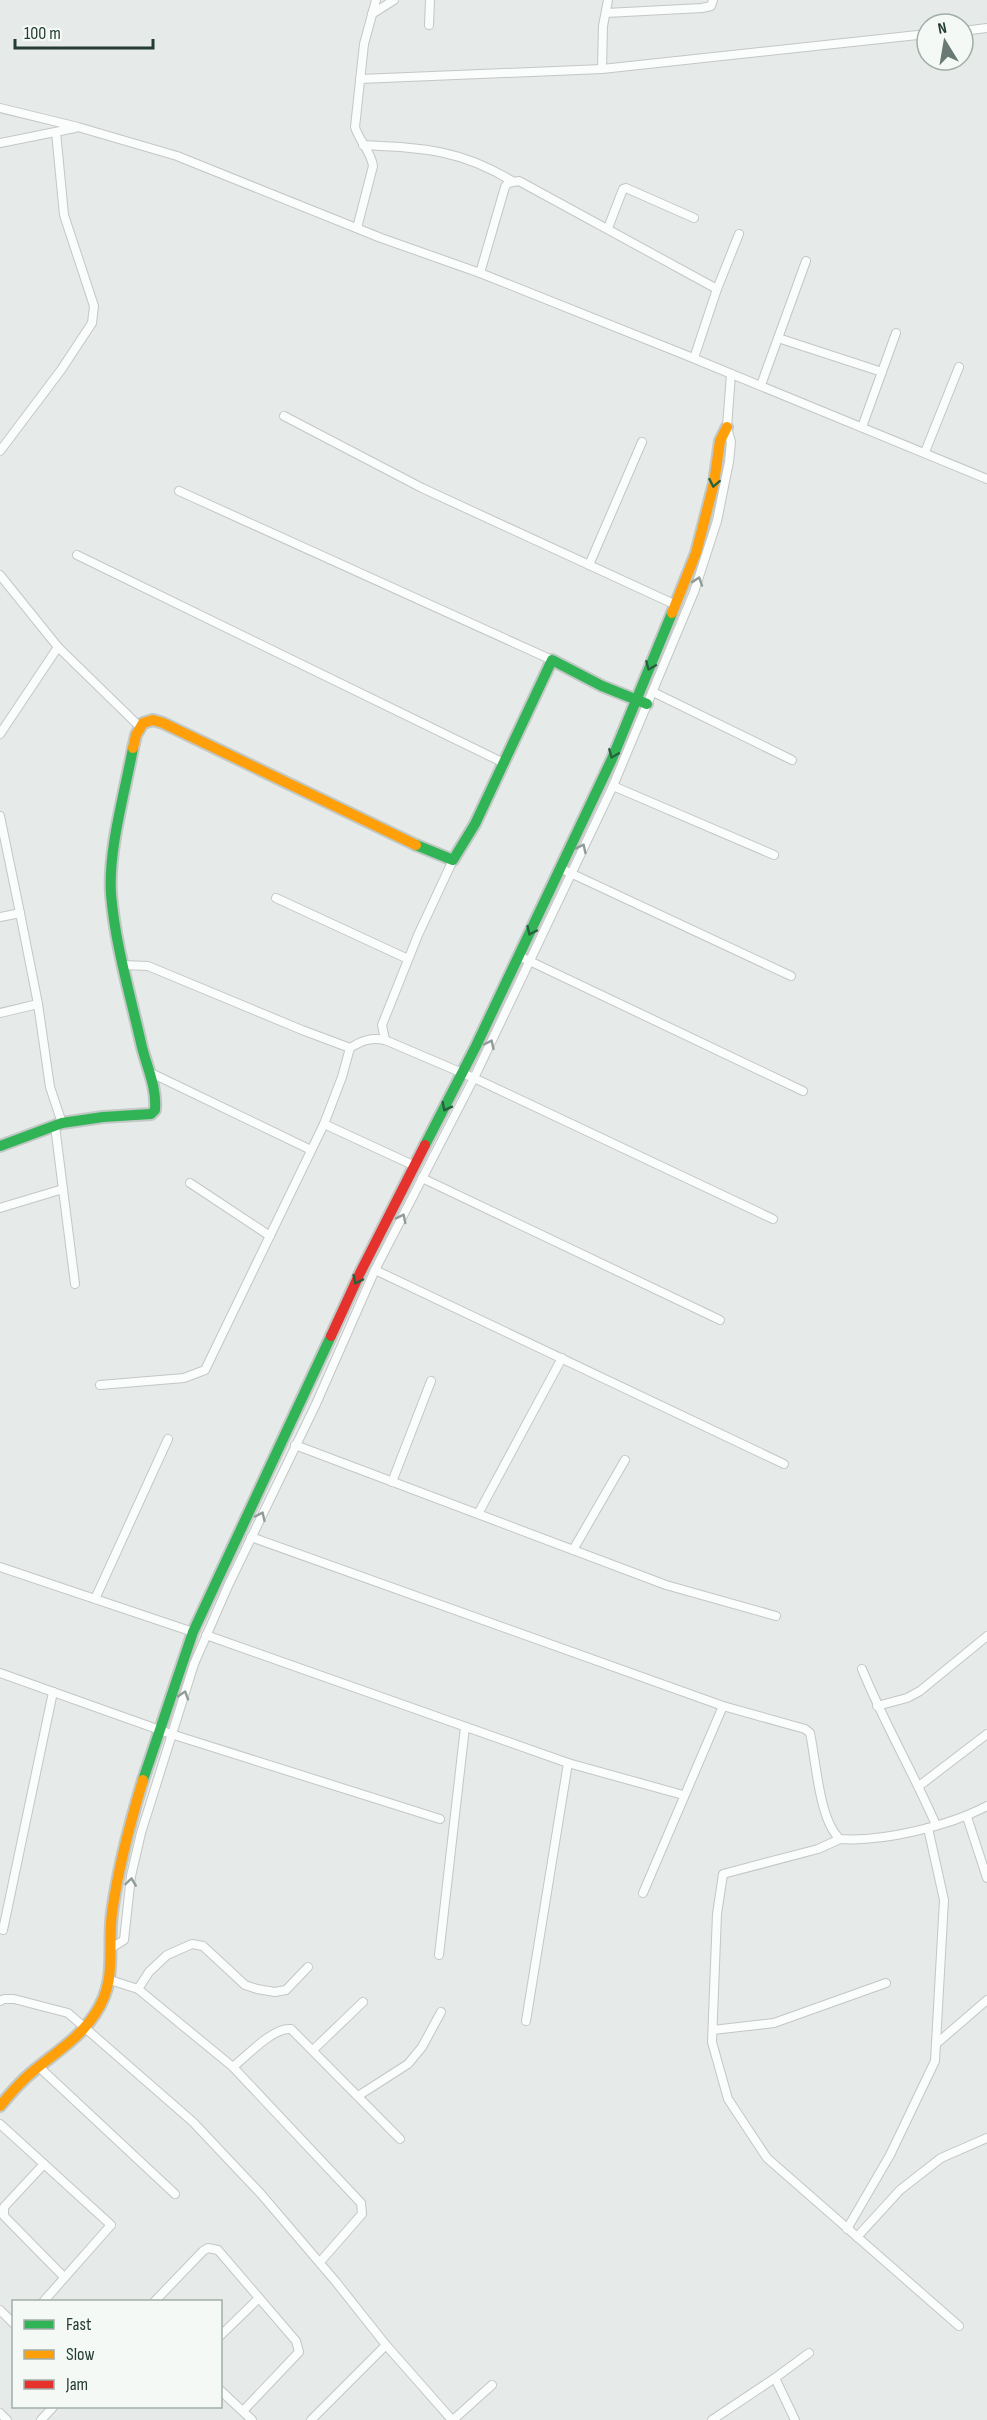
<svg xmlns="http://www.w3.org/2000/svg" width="987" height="2420" font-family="'Sofia Sans Condensed',sans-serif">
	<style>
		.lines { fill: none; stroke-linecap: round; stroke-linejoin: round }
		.street-casing { stroke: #c3c7c5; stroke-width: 10 }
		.fast-casing { stroke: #c1c8c5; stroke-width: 14 }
		.slow-casing { stroke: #c1c8c5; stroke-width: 14 }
		.jam-casing { stroke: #c1c8c5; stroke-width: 14 }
		.street { stroke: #fbfcfc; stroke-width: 8 }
		.fast { stroke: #30b455; stroke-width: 10 }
		.slow { stroke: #ff9f0a; stroke-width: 10 }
		.jam { stroke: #e5322d; stroke-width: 10 }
		.oneway { stroke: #28613e }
		.oneway2 { stroke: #909c98 }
	</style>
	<rect width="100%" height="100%" fill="#e6eae8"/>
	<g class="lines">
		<g class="street-casing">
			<g id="street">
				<path d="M 606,13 L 702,8 L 711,6 L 713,0"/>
				<path d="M 372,14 L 394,0"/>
				<path d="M 429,25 L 430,0"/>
				<path d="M 963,31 L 987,28"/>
				<path d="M 602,69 L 603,26 L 608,0"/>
				<path d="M 360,79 L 602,69 L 927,34"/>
				<path d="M 0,108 L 78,127 L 177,156 L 381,238 L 480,273 L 683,354 L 987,479"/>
				<path d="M 0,143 L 75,128"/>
				<path d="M 363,145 C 422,148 460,149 512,181"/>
				<path d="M 357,228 L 373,166 C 371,151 359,141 355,127 L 364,44 L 376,0"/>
				<path d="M 608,228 L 623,189 L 626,188 L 694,218"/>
				<path d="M 480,273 L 505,187 L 508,183 L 519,181 L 717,289"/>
				<path d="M 778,338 L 882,372"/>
				<path d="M 694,358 L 717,289 L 739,234"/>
				<path d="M 761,385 L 806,261"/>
				<path d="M 284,416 L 422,488 L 676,605"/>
				<path d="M 862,427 L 896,333"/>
				<path d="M 0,451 L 61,370 L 92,323 L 94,306 L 64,215 L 56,132"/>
				<path d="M 925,452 L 959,367"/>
				<path d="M 179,491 L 552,660"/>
				<path d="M 77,555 L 504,763"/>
				<path d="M 589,565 L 642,442"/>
				<path d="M 0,575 L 58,647 L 140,727"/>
				<path d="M 653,692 L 792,760"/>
				<path d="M 0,734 L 58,647"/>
				<path d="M 613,786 L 774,855"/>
				<path d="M 0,816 L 20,913"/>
				<path d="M 566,871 L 791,976"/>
				<path d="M 276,898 L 408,959"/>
				<path d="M 0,917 L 20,913 L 38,1004"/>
				<path d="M 519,956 L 803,1091"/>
				<path d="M 123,965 L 148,966 L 302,1030 L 350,1048 C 361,1041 371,1037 385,1040 L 474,1078 L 773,1219"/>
				<path d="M 0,1013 L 38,1004 L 50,1087 L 62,1123"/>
				<path d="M 385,1040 L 382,1025 L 418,935 L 453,860"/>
				<path d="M 350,1048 L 342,1077 L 324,1124 L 415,1166"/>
				<path d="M 149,1072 L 311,1150"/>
				<path d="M 55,1126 L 75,1284"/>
				<path d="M 422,1178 L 720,1320"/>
				<path d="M 190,1183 L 270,1236"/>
				<path d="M 0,1208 L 63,1189"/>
				<path d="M 375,1270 L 784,1464"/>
				<path d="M 100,1385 L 184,1378 L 205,1370 L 324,1124"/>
				<path d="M 295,1445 L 666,1585 L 776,1616"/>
				<path d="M 392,1482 L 431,1381"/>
				<path d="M 478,1514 L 562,1358"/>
				<path d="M 251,1537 L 723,1706 L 805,1729 L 810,1733 C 816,1760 819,1821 840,1839 C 883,1842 949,1826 987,1806"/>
				<path d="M 573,1550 L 625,1460"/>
				<path d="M 0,1567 L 193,1632"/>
				<path d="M 95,1599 L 168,1439"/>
				<path d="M 206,1635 L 568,1763 L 526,2021"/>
				<path d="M 862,1669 C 884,1723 913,1772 936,1825"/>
				<path d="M 0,1673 L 171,1734 L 440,1819"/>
				<path d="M 877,1706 L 907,1698 L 920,1691 L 987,1636"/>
				<path d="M 568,1763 L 683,1795"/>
				<path d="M 919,1786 L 987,1734"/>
				<path d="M 967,1817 L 987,1878"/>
				<path d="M 840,1839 L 818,1849 L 723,1874 L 717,1914 L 712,2042 L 728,2099 L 767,2158 L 959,2326"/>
				<path d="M 643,1893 L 723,1706"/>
				<path d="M 3,1930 L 53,1692"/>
				<path d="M 113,1947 L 124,1940 L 131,1876 L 141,1833 L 194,1664 L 228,1586 L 316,1404 L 375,1270 L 474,1078 L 613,786 L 694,592 L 717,521 L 729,462 L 731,442 L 727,427 L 731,374"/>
				<path d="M 439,1955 L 465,1727"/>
				<path d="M 110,1980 L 138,1989 L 233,2067 L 361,2203 L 362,2214 L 320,2262"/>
				<path d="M 138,1989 L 149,1972 L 167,1955 L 192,1944 L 203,1946 L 245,1985 L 257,1989 L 275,1992 L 286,1990 L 308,1967"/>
				<path d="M 0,2001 L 4,1999 L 14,1999 L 68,2013 L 193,2122 L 261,2194 L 336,2282 L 386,2345 L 452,2420"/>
				<path d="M 713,2030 L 774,2023 L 886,1983"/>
				<path d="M 936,2044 L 987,2000"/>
				<path d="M 313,2050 L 363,2002"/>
				<path d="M 39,2067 L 175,2194"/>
				<path d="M 233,2067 C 247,2056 273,2027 291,2029 L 400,2139"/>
				<path d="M 358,2096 L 408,2064 L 422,2047 L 441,2012"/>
				<path d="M 0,2124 L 44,2164 L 4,2207 L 4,2216 L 64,2277"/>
				<path d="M 847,2229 L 890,2155 L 935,2061 L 944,1900 L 928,1828"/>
				<path d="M 857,2237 L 900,2190 L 941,2158 L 987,2138"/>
				<path d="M 43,2302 L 111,2225 L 44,2164"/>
				<path d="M 154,2302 L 203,2251 L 208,2248 L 218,2250 L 296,2341 L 299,2352 L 243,2411"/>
				<path d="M 0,2310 L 14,2324"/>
				<path d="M 220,2336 L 259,2298"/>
				<path d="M 220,2390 L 252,2420"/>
				<path d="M 0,2413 L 7,2420"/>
				<path d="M 41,2420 L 54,2406"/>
				<path d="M 311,2420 L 386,2345"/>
				<path d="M 453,2420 L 492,2385"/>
				<path d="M 712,2420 L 775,2378"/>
				<path d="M 795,2420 L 775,2378 L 809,2353"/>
			</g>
		</g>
		<g class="fast-casing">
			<g id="fast">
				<path d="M 416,845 L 453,860 L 475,824 L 552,660 L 602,686 L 647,704"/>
				<path d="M 425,1145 L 476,1046 L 612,759 L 672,613"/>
				<path d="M 0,1146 L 62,1123 L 103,1117 L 151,1114 L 155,1110 C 157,1086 146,1066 141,1043 C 130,994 115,944 111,894 C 108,850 125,792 133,748"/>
				<path d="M 143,1780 L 193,1632 L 331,1336"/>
			</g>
		</g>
		<g class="slow-casing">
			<g id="slow">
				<path d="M 672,613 L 696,553 L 714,483 L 720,441 L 727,427"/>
				<path d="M 133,748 L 136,735 L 143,723 L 153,720 L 163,723 L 416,845"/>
				<path d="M 0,2106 C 10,2094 19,2083 31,2073 C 53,2054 79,2039 95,2014 C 118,1980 107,1950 112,1913 C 118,1868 130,1823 143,1780"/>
			</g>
		</g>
		<g class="jam-casing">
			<path id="jam" d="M 331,1336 L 360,1273 L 425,1145"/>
		</g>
		<use href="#street" class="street"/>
		<use href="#fast" class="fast"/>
		<use href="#slow" class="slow"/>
		<use href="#jam" class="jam"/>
	</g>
	<defs><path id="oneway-chevron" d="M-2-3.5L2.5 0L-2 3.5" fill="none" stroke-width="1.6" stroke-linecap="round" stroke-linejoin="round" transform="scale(1.5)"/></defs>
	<g class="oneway">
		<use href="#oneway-chevron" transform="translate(714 483) rotate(101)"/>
		<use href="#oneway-chevron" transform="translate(650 666) rotate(113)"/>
		<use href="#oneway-chevron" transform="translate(613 754) rotate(113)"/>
		<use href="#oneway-chevron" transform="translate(531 931) rotate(115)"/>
		<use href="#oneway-chevron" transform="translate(446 1107) rotate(117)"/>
		<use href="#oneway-chevron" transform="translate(357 1280) rotate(115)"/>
	</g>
	<g class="oneway2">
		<use href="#oneway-chevron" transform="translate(698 581) rotate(-71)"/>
		<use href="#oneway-chevron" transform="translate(582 848) rotate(-64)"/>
		<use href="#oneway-chevron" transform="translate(490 1044) rotate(-65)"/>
		<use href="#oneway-chevron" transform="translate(402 1218) rotate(-63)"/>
		<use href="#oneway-chevron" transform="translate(261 1516) rotate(-65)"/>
		<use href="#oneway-chevron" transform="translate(184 1695) rotate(-72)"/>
		<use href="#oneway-chevron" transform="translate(131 1882) rotate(-82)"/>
	</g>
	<rect x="12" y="2300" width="210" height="108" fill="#f4f9f6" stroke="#a1aea8" stroke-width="1.5"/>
	<rect x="24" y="2320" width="30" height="9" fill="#30b455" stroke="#a1aea8" stroke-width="1.5"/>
	<text x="66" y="2330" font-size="18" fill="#243d34">Fast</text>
	<rect x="24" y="2350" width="30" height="9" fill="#ff9f0a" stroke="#a1aea8" stroke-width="1.5"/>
	<text x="66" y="2360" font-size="18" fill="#243d34">Slow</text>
	<rect x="24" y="2380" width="30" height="9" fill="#e5322d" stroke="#a1aea8" stroke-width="1.5"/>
	<text x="66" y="2390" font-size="18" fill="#243d34">Jam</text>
	<g transform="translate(945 42) rotate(349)"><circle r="28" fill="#f4f9f6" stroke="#a1aea8" stroke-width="1.5"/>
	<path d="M0-4.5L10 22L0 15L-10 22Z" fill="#687a73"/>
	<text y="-9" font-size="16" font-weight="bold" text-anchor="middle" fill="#243d34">N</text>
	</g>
	<path d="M15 39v9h138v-9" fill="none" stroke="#243d34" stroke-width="3"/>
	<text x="24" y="39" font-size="18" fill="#243d34" stroke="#f4f9f6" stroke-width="4.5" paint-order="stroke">100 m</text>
</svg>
